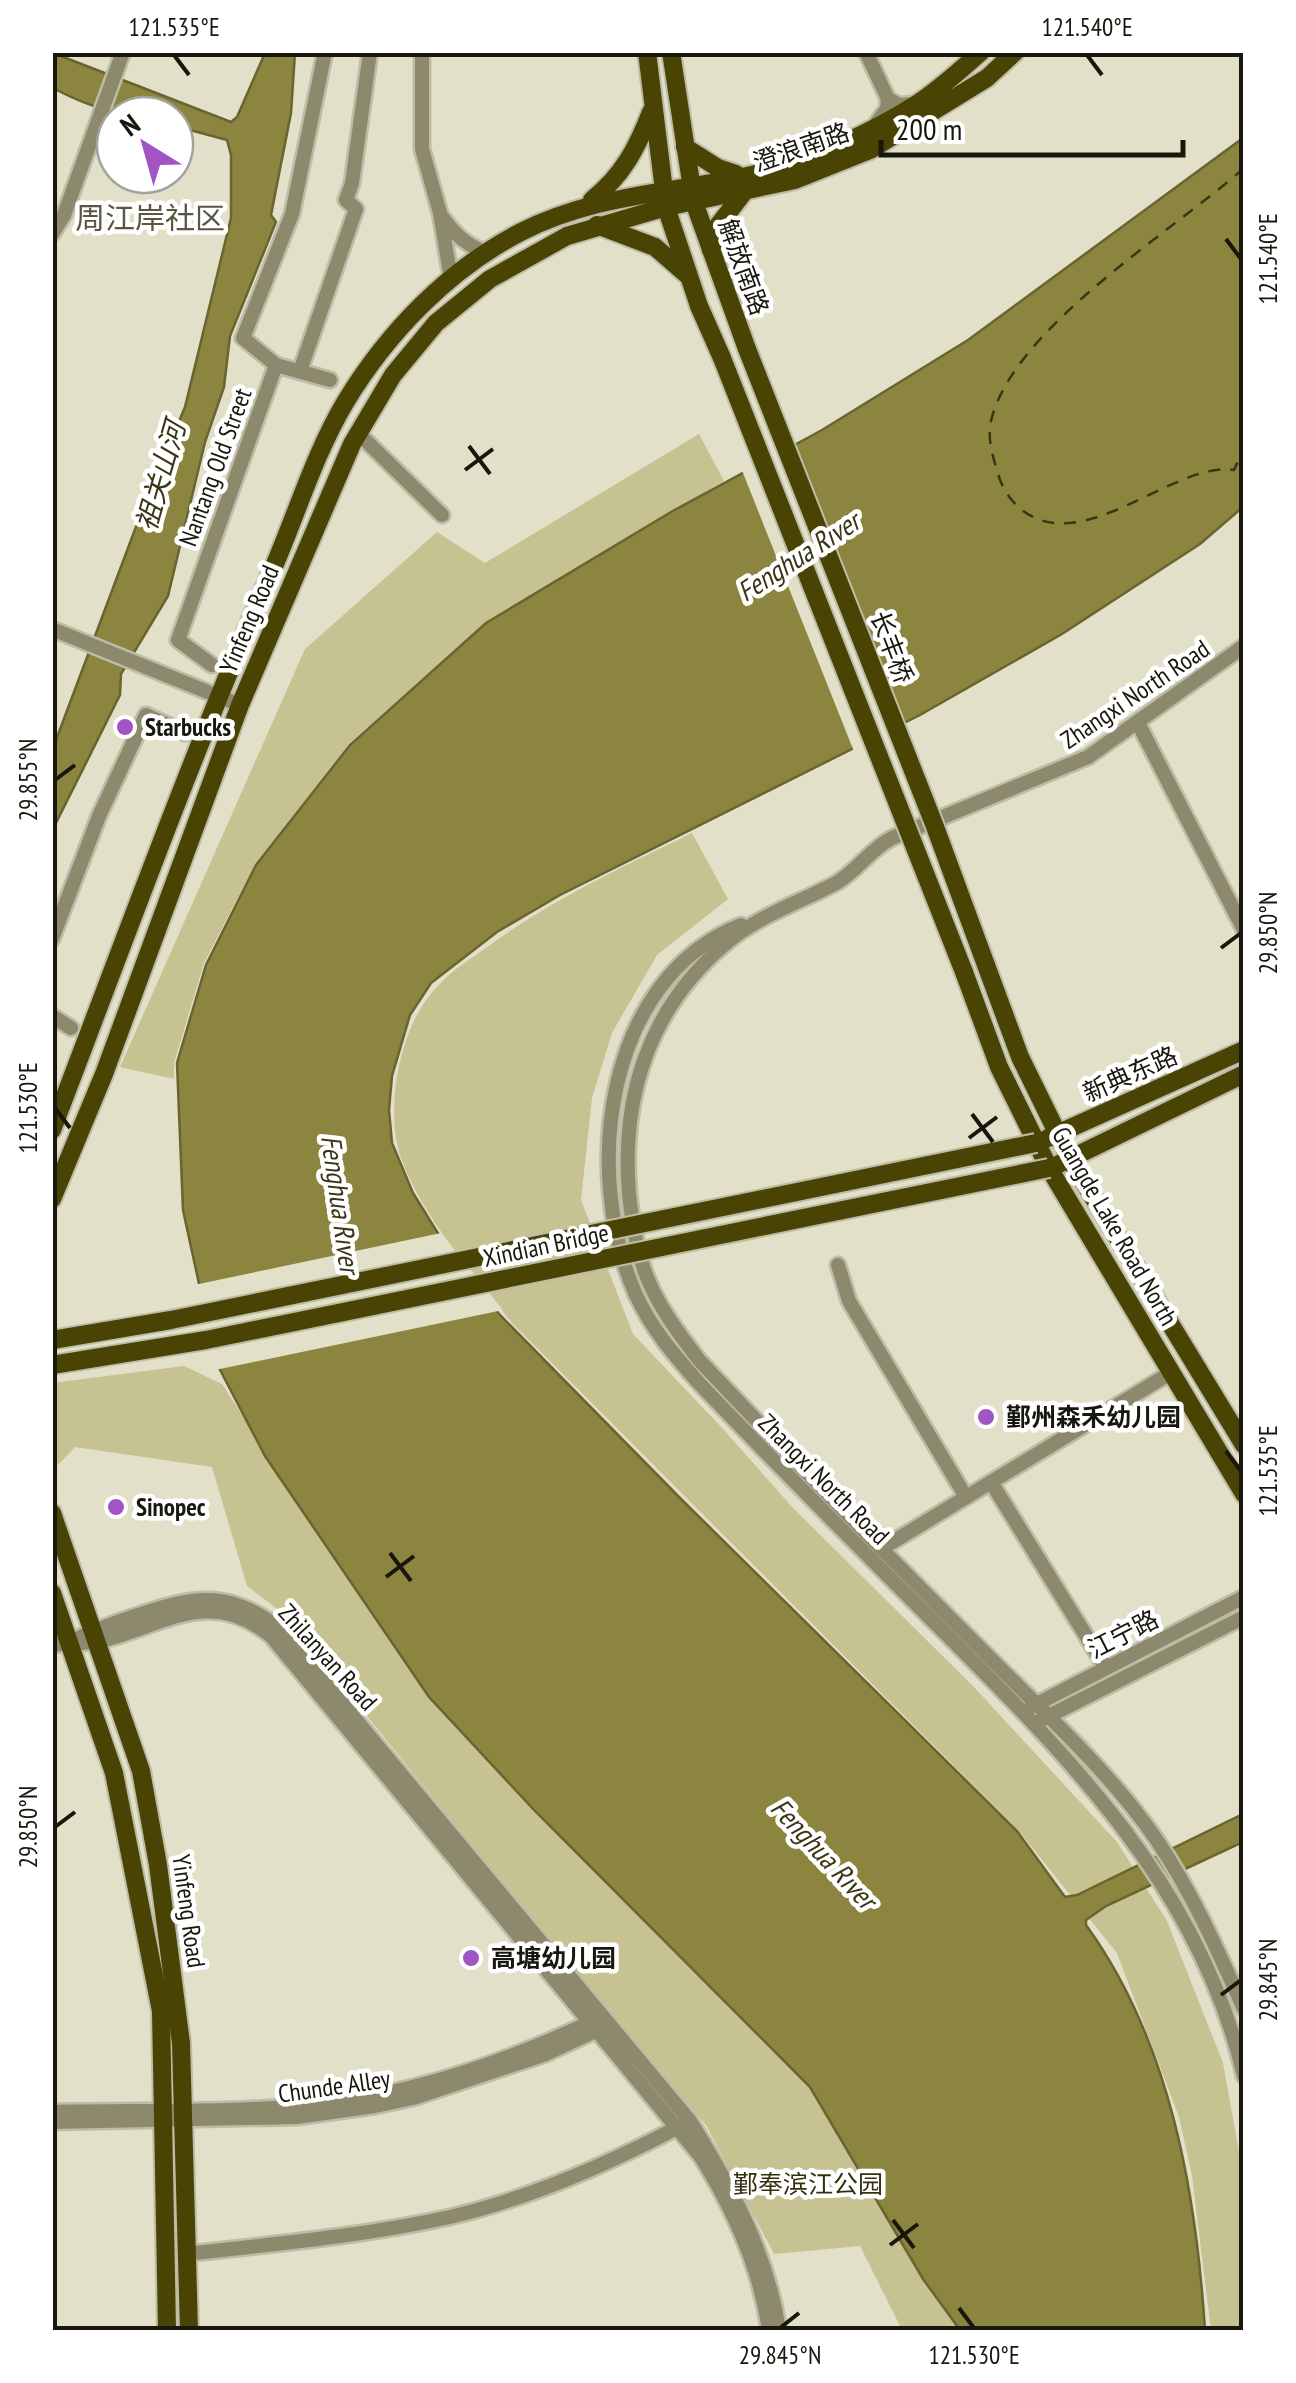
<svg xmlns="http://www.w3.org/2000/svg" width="1296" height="2383" font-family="'PT Sans Narrow','Noto Sans SC',sans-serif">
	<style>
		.green { fill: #c6c291 }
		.water { fill: #8c853f; stroke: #696430; stroke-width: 2.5 }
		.pier { fill: #e2e0c8 }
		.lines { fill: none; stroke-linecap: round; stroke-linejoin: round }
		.ferry { stroke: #393616; stroke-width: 2.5; stroke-dasharray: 12 10; stroke-linecap: butt }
		.minor-casing { stroke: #bdbca7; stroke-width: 19 }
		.major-casing { stroke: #bdbca7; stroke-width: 22 }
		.minor { stroke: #8c896d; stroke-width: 14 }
		.major { stroke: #494403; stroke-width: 18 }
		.major-bridge-casing { stroke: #bdbca7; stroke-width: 22; stroke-linecap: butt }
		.major-bridge { stroke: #494403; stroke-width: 18 }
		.ticks { fill: none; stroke: #17170e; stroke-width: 4 }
		.poi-dot { fill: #a254c5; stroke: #fff; stroke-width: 4 }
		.labels { text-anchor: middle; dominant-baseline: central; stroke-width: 9; stroke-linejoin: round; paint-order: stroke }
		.street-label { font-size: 25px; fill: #17170e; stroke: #fff }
		.poi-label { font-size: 25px; font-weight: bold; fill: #17170e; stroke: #fff; text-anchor: start }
		.park-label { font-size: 25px; fill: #333010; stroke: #fff }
		.water-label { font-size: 28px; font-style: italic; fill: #393616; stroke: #fff }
		.quarter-label { font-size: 30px; fill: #595742; stroke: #fff }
		.neatline { fill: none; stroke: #17170e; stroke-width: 4 }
		.ticks-label { font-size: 25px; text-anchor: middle; fill: #17170e }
	</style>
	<rect width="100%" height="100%" fill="#e2e0c8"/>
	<g class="green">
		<path d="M 699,434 L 724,481 L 486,622 L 349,744 L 255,864 L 204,963 L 174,1063 L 174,1079 L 120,1067 L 305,649 L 437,532 L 485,563 Z"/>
		<path d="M 692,833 L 728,899 L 657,955 L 612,1033 L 592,1098 L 581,1200 L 633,1334 L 723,1429 L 792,1507 L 973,1686 L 1117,1842 L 1167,1921 L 1223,2063 L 1243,2174 L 1243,2330 L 1211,2330 L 1192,2176 L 1179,2117 L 1117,1953 L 1018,1830 L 512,1323 C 472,1271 424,1220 401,1158 C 393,1136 393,1106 396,1083 C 401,1049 413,1011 438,986 C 451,971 470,959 486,948 C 550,900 621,868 692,833 Z"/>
		<path d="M 184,1366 L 222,1384 L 369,1611 L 462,1728 L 775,2045 L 852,2135 L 969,2330 L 902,2330 L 860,2246 L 774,2254 L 706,2125 L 609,2014 L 284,1614 L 247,1586 L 212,1467 L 75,1447 L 58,1465 L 53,1452 L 52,1383 Z"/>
	</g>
	<g class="water">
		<path d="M 53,53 L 231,122 L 237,117 L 265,53 L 295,53 L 291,113 L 271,215 L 276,222 L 230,336 L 224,387 L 205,442 L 168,596 L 121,674 L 120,695 L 53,829 L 53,748 L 143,508 L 185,407 L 231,218 L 231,155 L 227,140 L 175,126 L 175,115 C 122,115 100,113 53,88 Z"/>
		<path d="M 1243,138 L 1243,507 L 1200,544 L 1062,634 L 920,715 L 560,895 L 497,932 L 431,983 L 410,1015 L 392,1076 L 389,1110 L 392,1143 L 413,1193 L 457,1264 L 500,1315 L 681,1499 L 1017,1831 L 1065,1897 L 1077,1895 L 1243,1814 L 1243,1842 L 1106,1906 L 1086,1920 L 1086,1925 C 1170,2041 1196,2191 1205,2330 L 960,2330 L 923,2279 L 810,2087 L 534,1810 L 429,1697 L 265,1456 L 216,1362 L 183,1210 L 177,1063 L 206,965 L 256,865 L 350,745 L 486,623 L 671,512 L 822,430 L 968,340 Z"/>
	</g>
	<g class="pier">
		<path d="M 791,441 L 905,728 L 855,754 L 741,468 Z"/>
		<path d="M 441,1233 L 503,1310 L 215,1370 L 194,1285 Z"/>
	</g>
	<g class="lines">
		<path class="ferry" d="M 1244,168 C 1173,231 1017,326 992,417 C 986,438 993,457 999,477 C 1007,501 1027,520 1054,523 C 1113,529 1184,462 1234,470 L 1244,448"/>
		<g class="minor-casing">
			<g id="minor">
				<path d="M 422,52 L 422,149 L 440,213 L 451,279"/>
				<path d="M 866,52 L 888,99"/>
				<path d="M 876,124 L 887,109 L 888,99 L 899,105 L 916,104"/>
				<path d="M 443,218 C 455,235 467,245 486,253"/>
				<path d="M 52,234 L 64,215 L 123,52"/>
				<path d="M 276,365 L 330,380"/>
				<path d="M 300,371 L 356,209 L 346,200 L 352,183 L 370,52"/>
				<path d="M 358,433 L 442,515"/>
				<path d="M 52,629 L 240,705"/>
				<path d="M 1244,646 L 1088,757 L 892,838 C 871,849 858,869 838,882 C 801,902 755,917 724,945 C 649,1009 621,1097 629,1193 C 632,1223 637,1255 649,1282 C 661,1310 680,1335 699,1360 C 791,1458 886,1554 981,1649 C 1041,1710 1107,1768 1156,1839 C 1192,1892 1218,1951 1244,2009"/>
				<path d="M 212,665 L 178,640 L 276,365 L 243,338 L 292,214 L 325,52"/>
				<path d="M 1138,723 L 1244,930"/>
				<path d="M 741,925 C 604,979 582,1174 636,1295 C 651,1328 674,1355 698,1382 C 774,1462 853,1541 932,1620 C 1066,1754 1199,1884 1244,2076"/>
				<path d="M 52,939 L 99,816 L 146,715 L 185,733"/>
				<path d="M 52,1016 L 71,1028"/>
				<path d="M 838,1265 L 849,1301 L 966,1497"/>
				<path d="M 991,1482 L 1106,1668"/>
				<path d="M 881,1549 L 1172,1372"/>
				<path d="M 68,1643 C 92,1631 116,1622 141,1614 C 196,1595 233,1591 281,1630 L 690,2121 C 731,2187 767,2252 779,2330"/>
				<path d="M 52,1645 C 68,1643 85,1644 100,1641 C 165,1626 208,1585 271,1636 L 701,2157 C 734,2210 760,2268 769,2330"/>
				<path d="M 1031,1707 L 1244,1597"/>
				<path d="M 1041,1720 L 1244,1617"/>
				<path d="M 52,2112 C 138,2110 228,2113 313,2105 C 410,2095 509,2061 597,2019"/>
				<path d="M 52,2122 L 297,2117 L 375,2106 L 413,2098 L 546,2054 L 602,2028"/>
				<path d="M 186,2254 C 274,2244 364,2236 450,2217 C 531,2198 611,2163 684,2124"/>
			</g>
		</g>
		<g class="major-casing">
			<g id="major">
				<path d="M 647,52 L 666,207 L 699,306 L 722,358"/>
				<path d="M 671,52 L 694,202 L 747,349"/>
				<path d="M 685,147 L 718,168 L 736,174"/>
				<path d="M 592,200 C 623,175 637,148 651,112"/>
				<path d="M 597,225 L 655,247 L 686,274"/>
				<path d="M 711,250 L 717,227 L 744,192"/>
				<path d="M 986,965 L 1020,1057 L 1070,1159 L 1244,1445"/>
				<path d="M 964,972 L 999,1067 L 1049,1168 L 1244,1494"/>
				<path d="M 52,1130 C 123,945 190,759 269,578 C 295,520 313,456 346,401 C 388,332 449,269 521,232 C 597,193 679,193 760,173 C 812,159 869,134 915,105 C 938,91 960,70 981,52"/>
				<path d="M 1048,1138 L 1244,1050"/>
				<path d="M 1059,1164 L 1244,1074"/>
				<path d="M 52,1199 L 104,1074 L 240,705 L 352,444 L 393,375 L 436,323 L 490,279 L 567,236 L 666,207 L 795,180 L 870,150 L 987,78 L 1015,52"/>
				<path d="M 52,1513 L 141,1771 L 158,1865 L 181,2043 L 189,2330"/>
				<path d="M 52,1593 L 114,1773 L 161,2011 L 167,2330"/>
			</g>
		</g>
		<use href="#minor" class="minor"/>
		<use href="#major" class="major"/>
		<g class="major-bridge-casing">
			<g id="major-bridge">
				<path d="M 747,349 L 934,824 L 986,965"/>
				<path d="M 722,358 L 964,972"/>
				<path d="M 52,1340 L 171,1320 L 1036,1143"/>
				<path d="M 52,1365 L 206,1340 L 1049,1168"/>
			</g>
		</g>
		<use href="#major-bridge" class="major-bridge"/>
	</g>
	<path class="ticks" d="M 174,55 L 189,75M 1087,55 L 1102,75M 1226,239 L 1241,259M 469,446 L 490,474M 465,470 L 493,449M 55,780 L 75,765M 1221,948 L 1241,933M 55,1108 L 70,1128M 972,1114 L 993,1142M 969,1138 L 997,1117M 1226,1451 L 1241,1471M 390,1553 L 411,1581M 386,1577 L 414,1556M 55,1827 L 75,1812M 1221,1995 L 1241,1980M 893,2220 L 914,2248M 890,2245 L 918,2224M 959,2308 L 974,2328M 780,2328 L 799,2313"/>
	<g class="poi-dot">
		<circle cx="125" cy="727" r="10"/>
		<circle cx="986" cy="1417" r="10"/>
		<circle cx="116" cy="1507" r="10"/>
		<circle cx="471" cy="1958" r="10"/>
	</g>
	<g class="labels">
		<g class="street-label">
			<text transform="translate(801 147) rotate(-19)">澄浪南路</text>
			<text transform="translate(744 267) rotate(70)">解放南路</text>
			<text transform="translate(215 467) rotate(-70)">Nantang Old Street</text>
			<text transform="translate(249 619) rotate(-67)">Yinfeng Road</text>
			<text transform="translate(892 647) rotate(69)">长丰桥</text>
			<text transform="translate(1135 694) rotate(-34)">Zhangxi North Road</text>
			<text transform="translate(1130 1074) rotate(-24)">新典东路</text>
			<text transform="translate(1115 1226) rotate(60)">Guangde Lake Road North</text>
			<text transform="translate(546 1245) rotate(-12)">Xindian Bridge</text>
			<text transform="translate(824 1479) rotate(45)">Zhangxi North Road</text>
			<text transform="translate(1123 1634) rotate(-27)">江宁路</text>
			<text transform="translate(328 1657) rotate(48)">Zhilanyan Road</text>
			<text transform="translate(189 1911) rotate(82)">Yinfeng Road</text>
			<text transform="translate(334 2086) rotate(-8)">Chunde Alley</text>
		</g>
		<g class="poi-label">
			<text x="145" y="727">Starbucks</text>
			<text x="1006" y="1417">鄞州森禾幼儿园</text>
			<text x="136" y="1507">Sinopec</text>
			<text x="491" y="1958">高塘幼儿园</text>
		</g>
		<g class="park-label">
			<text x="808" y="2184">鄞奉滨江公园</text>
		</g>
		<g class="water-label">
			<text transform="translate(160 476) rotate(-74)">祖关山河</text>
			<text transform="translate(798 556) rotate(-33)">Fenghua Rıver</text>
			<text transform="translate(341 1204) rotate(82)">Fenghua Rıver</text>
			<text transform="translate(824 1853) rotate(47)">Fenghua Rıver</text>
		</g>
		<g class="quarter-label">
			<text x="150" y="217">周江岸社区</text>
		</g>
	</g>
	<rect width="1296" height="2383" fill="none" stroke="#ffffff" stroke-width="110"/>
	<g transform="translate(145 145) rotate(323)"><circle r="48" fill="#ffffff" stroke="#a2a29f" stroke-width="2.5"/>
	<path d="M0-8L18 38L0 25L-18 38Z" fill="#a254c5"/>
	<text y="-15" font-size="28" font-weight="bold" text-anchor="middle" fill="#17170e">N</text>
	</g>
	<path d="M881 140v15h302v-15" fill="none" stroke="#17170e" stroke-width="5"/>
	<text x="896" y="140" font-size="30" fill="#17170e" stroke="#ffffff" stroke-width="8" paint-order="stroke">200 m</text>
	<rect x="55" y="55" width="1186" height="2273" class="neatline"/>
	<g class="ticks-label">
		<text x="174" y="36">121.535°E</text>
		<text x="1087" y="36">121.540°E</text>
		<text transform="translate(1268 259) rotate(-90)" y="9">121.540°E</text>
		<text transform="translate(28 780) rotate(-90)" y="9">29.855°N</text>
		<text transform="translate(1268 933) rotate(-90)" y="9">29.850°N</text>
		<text transform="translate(28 1108) rotate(-90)" y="9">121.530°E</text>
		<text transform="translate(1268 1471) rotate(-90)" y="9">121.535°E</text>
		<text transform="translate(28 1827) rotate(-90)" y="9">29.850°N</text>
		<text transform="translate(1268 1980) rotate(-90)" y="9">29.845°N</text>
		<text x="780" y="2364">29.845°N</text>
		<text x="974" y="2364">121.530°E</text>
	</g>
</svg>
